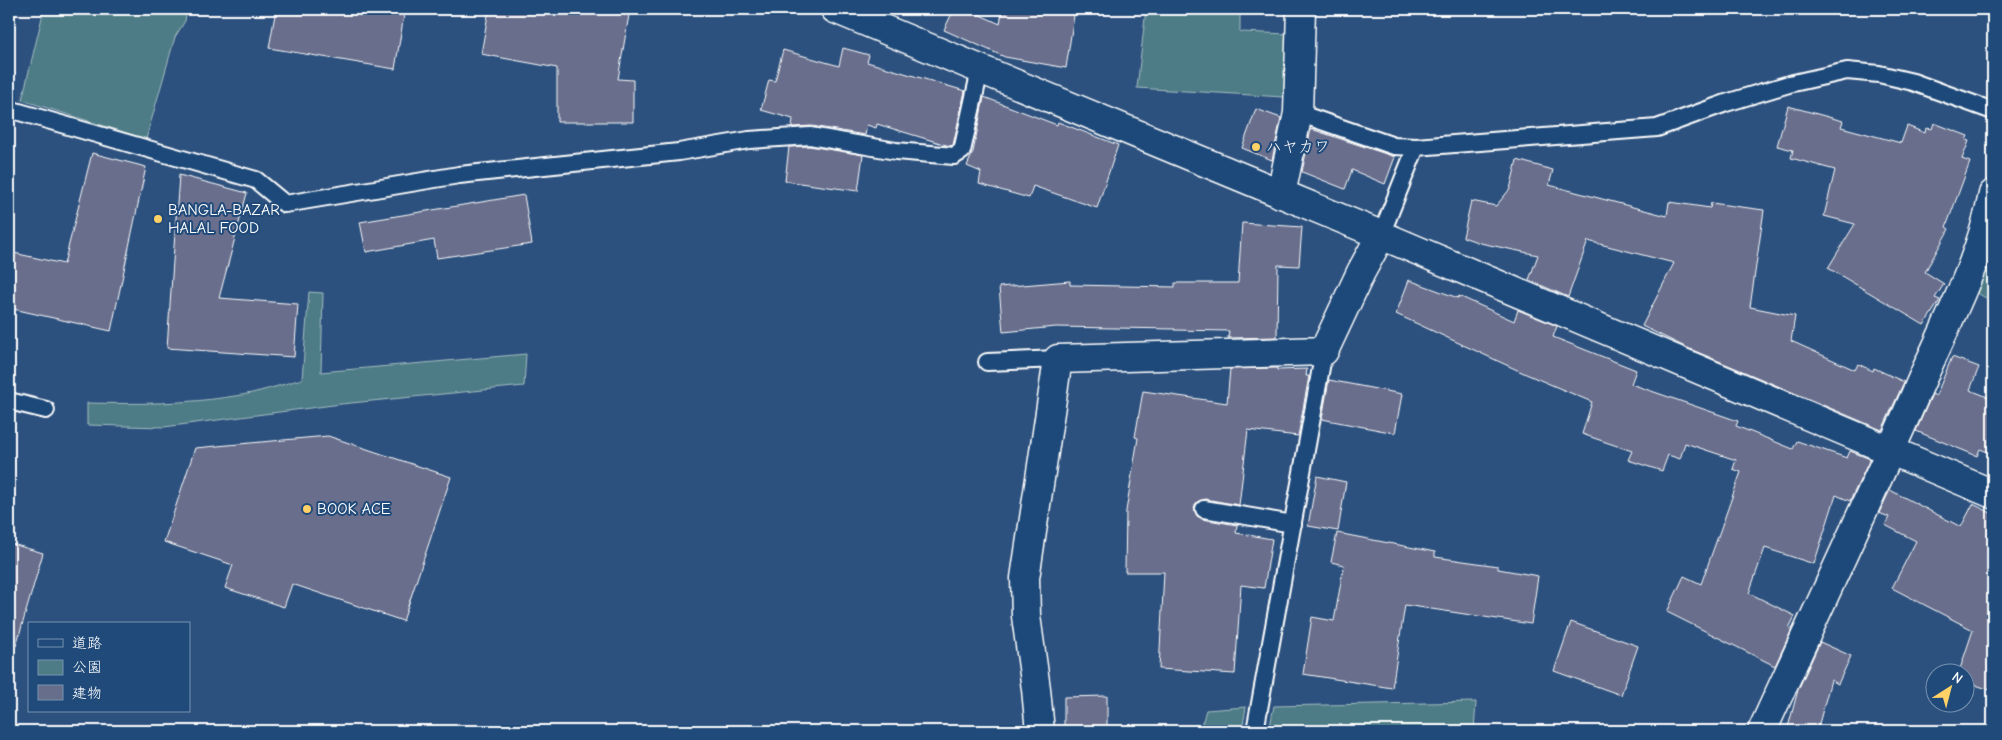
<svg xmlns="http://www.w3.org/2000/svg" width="2002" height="740" font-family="'Comic Neue','Klee One',sans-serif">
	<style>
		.green { fill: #4d7c86; stroke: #a6bec2 }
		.building { fill: #676e8c; stroke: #fff }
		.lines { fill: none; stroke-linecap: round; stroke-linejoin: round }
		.lane-casing { stroke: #fff; stroke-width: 20 }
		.street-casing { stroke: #fff; stroke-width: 31 }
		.lane { stroke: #1f4a7a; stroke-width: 16 }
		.street { stroke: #1f4a7a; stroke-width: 28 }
		.poi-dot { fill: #ffd166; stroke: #1f4a7a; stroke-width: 2 }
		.labels { text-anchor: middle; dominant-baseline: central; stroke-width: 4; stroke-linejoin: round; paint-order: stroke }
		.poi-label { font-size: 16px; fill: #fff; stroke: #1f4a7a; text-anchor: start }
	</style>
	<rect width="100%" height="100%" fill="#2d517e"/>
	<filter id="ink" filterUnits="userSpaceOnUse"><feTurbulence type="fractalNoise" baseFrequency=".02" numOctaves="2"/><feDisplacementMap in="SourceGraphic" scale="10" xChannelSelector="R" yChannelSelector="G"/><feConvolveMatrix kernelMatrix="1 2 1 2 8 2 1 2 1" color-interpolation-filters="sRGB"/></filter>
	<g filter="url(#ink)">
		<g class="green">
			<path d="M 44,9 L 187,9 L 185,21 L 175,37 L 146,139 L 22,100 Z"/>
			<path d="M 1146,9 L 1240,9 L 1240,32 L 1289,34 L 1283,97 L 1137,88 Z"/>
			<path d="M 1993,247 L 1993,302 L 1977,293 Z"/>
			<path d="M 309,292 L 323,293 L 321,372 L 526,354 L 524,386 L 341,404 L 164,427 L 87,425 L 87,403 C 137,404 186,404 235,396 C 258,393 280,385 302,379 Z"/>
			<path d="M 1476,702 L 1474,731 L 1269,731 L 1274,706 Z"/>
			<path d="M 1246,707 L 1242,731 L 1200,731 L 1206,710 Z"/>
		</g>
		<g class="building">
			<path d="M 276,9 L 405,9 L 395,69 L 269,48 Z"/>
			<path d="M 489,9 L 630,9 L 618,79 L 633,80 L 633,122 L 557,122 L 557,68 L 481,54 Z"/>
			<path d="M 954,9 L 967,9 L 1000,24 L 1002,12 L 1007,13 L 1008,9 L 1075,9 L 1066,68 L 1005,57 L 944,30 Z"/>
			<path d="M 843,48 L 869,55 L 867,62 L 965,91 L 953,145 L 950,146 L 877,124 L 876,128 L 867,125 L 865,135 L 812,126 L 792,127 L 793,119 L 761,110 L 769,80 L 775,81 L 783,50 L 839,66 Z"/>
			<path d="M 984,97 L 1057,125 L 1058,122 L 1118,145 L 1097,208 L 1033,186 L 1029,198 L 979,184 L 981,172 L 967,166 L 973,152 Z"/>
			<path d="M 1788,106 L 1843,121 L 1841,127 L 1901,143 L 1907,126 L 1925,133 L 1926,128 L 1932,129 L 1934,123 L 1968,136 L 1966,140 L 1969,141 L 1962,159 L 1970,162 L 1946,227 L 1949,229 L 1925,272 L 1944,284 L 1935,298 L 1940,300 L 1924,325 L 1828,268 L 1855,224 L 1824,216 L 1835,170 L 1791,158 L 1793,150 L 1777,146 Z"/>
			<path d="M 1256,109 L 1281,118 L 1272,160 L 1242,148 Z"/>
			<path d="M 1311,129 L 1395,157 L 1385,184 L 1352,170 L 1345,189 L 1302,172 Z"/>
			<path d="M 809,146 L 863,155 L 858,191 L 785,181 L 789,147 Z"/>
			<path d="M 92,153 L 146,167 L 111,331 L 9,308 L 9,252 L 64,264 Z"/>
			<path d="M 1517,160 L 1553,170 L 1549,185 L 1667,216 L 1669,202 L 1710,208 L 1711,203 L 1764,210 L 1750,307 L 1795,316 L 1791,341 L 1855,370 L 1858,364 L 1873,371 L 1874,368 L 1904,382 L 1882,430 L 1683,346 L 1642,326 L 1674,263 L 1588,241 L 1568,297 L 1529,280 L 1538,255 L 1480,243 L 1463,237 L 1471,201 L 1496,206 L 1510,189 Z"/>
			<path d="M 179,175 L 247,193 L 219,298 L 298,304 L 294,357 L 167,348 Z"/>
			<path d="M 524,195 L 532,244 L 437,258 L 434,240 L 366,252 L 360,222 Z"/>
			<path d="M 1242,223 L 1302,227 L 1299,266 L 1278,265 L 1277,337 L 1228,338 L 1229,331 L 1174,330 L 1175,329 L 1056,327 L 1003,332 L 999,287 L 1070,281 L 1070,285 L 1175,287 L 1175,283 L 1238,283 Z"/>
			<path d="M 1409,280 L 1458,298 L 1459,296 L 1514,321 L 1518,310 L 1557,326 L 1553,337 L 1636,370 L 1631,384 L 1738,421 L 1736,426 L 1793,449 L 1797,441 L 1847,458 L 1850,451 L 1870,459 L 1850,501 L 1836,495 L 1814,564 L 1765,548 L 1749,593 L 1795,616 L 1789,628 L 1792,629 L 1775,666 L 1667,612 L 1684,576 L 1701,584 L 1741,472 L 1733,469 L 1736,460 L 1685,443 L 1680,459 L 1668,455 L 1662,471 L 1628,460 L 1632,451 L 1582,434 L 1592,402 L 1526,374 L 1396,314 Z"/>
			<path d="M 1952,357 L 1979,367 L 1970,390 L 1993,399 L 1993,454 L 1980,449 L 1977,456 L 1916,431 L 1932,394 L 1936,396 Z"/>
			<path d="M 1277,368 L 1277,370 L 1307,369 L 1306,376 L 1309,376 L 1298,436 L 1248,430 L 1239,505 L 1205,499 L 1197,502 L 1194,508 L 1197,516 L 1202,519 L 1237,525 L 1236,533 L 1272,539 L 1264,588 L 1241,585 L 1235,674 L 1159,669 L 1164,572 L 1125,572 L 1126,511 L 1138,438 L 1135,437 L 1143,391 L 1227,403 L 1230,369 Z"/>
			<path d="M 1329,380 L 1402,394 L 1395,433 L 1322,419 Z"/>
			<path d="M 328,436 L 451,477 L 403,621 L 292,584 L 284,607 L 225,588 L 233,565 L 164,542 L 195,448 Z"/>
			<path d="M 1317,476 L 1346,482 L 1338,531 L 1308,526 Z"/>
			<path d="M 1890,490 L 1961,527 L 1973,504 L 1993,514 L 1993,691 L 1964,681 L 1964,672 L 1959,672 L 1973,630 L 1892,588 L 1916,541 L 1885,525 L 1889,517 L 1879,513 Z"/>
			<path d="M 1337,533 L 1435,552 L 1435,557 L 1498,566 L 1498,569 L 1538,576 L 1531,624 L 1405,605 L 1392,688 L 1303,674 L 1312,617 L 1334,621 L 1344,565 L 1331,562 Z"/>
			<path d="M 9,543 L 43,553 L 16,646 L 9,645 Z"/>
			<path d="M 1571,622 L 1638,646 L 1621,695 L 1554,671 Z"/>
			<path d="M 1820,642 L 1851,656 L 1838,684 L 1831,680 L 1817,731 L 1787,731 L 1798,690 Z"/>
			<path d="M 1107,696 L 1107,730 L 1064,730 L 1064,697 Z"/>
		</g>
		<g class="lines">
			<g class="lane-casing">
				<g id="lane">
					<path d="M 9,109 L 256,180 L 285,204 L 459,175 L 679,152 L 749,140 L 810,136 L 896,151 L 954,156 L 962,151 L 980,70"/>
					<path d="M 1298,113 L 1394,146 L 1416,147 L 1657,128 L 1726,103 L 1789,84 L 1847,71 L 1879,74 L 1913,82 L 1993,111"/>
					<path d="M 1381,235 L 1416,147"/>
					<path d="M 987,362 L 1058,359"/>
					<path d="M 9,401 L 46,410"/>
					<path d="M 1204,509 L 1293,524"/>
					<path d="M 1255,731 L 1324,351"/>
				</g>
			</g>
			<g class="street-casing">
				<g id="street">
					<path d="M 835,9 L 1381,235 L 1993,494"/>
					<path d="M 1281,194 L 1298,113 L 1301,9"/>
					<path d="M 1040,731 L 1036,689 L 1026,616 L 1025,578 L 1058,359 L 1324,351 L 1361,272 L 1381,235"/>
					<path d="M 1762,731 C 1816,613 1871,496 1923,377 C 1949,318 1981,258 1993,194"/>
				</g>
			</g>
			<use href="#lane" class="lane"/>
			<use href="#street" class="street"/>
		</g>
	</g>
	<g class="poi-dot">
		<circle cx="1256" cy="147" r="5"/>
		<circle cx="158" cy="219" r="5"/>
		<circle cx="307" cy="509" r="5"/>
	</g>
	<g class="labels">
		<g class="poi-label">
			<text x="1266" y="147">ハヤカワ</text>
			<text x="168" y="210">BANGLA-BAZAR<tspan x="168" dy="18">HALAL FOOD</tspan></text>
			<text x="317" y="509">BOOK ACE</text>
		</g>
	</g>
	<rect width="2002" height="740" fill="none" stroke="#1f4a7a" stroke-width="30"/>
	<rect x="15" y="15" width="1972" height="710" fill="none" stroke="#fff" stroke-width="2" filter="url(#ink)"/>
	<rect x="28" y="622" width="162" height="90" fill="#1f4a7a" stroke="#7992af"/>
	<rect x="38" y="639" width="25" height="8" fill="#1f4a7a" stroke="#7992af"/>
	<text x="72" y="648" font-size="15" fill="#ffffff">道路</text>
	<rect x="38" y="660" width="25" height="15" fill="#4d7c86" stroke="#7992af"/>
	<text x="72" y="672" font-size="15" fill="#ffffff">公園</text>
	<rect x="38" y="685" width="25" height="15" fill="#676e8c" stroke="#7992af"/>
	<text x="72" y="698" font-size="15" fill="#ffffff">建物</text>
	<g transform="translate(1950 688) rotate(36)"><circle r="24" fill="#1f4a7a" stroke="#7992af"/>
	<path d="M0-4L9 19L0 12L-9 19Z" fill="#ffd166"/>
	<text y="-8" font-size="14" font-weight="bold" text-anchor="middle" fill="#ffffff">N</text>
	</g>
</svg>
